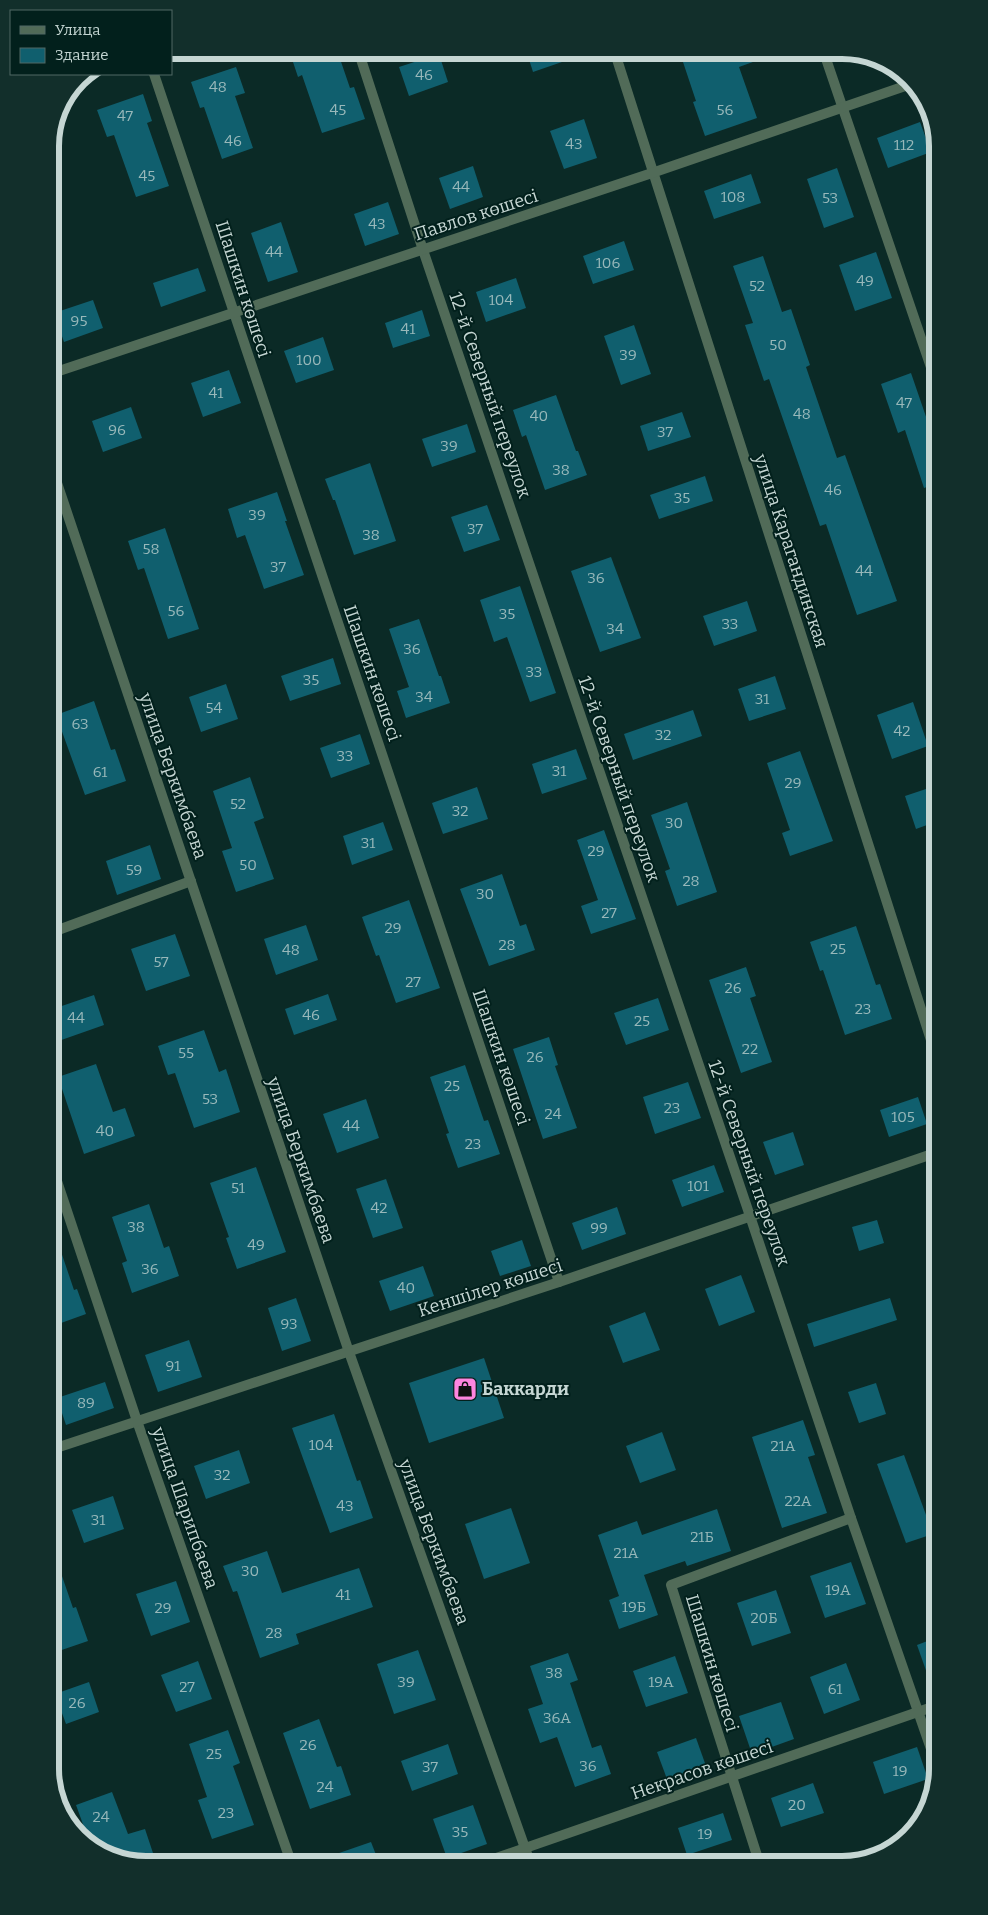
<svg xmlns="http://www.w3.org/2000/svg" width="988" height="1915" font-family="Bitter,serif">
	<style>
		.building { fill: #105f6e }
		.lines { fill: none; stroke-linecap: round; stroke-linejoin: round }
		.lane { stroke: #516b58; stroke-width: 10 }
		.street { stroke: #516b58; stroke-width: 10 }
		.labels { text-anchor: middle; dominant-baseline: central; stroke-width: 4; stroke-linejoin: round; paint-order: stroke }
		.number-label { font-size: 15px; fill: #98b8ba }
		.street-label { font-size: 18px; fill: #c5d6d3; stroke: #02201c }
		.poi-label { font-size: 18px; font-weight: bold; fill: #c5d6d3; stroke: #02201c; text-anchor: start }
		.rim { fill: none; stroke: #c5d6d3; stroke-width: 6 }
	</style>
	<rect width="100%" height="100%" fill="#0b2a26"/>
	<g class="building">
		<path d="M 289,50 L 337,50 L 350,88 L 354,87 L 365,119 L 322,133 L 302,75 L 298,77 Z"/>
		<path d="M 526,50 L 587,50 L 588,53 L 533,72 Z"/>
		<path d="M 679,50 L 778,50 L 778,53 L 739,67 L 757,118 L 705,136 L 693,102 L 696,101 Z"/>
		<path d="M 439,54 L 448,82 L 409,96 L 399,67 Z"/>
		<path d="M 236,67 L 245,93 L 235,96 L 253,148 L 222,159 L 204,107 L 200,108 L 191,82 Z"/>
		<path d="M 143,94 L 152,121 L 147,123 L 169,186 L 136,197 L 114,135 L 107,137 L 97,110 Z"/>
		<path d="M 584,119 L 597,158 L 564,169 L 550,131 Z"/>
		<path d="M 920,122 L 931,152 L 888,168 L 877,138 Z"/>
		<path d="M 473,166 L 483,197 L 450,209 L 439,178 Z"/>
		<path d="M 837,168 L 854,217 L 824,228 L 807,179 Z"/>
		<path d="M 751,174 L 761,203 L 714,219 L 704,191 Z"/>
		<path d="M 388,202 L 399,234 L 365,246 L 354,214 Z"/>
		<path d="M 281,222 L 298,272 L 268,282 L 251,233 Z"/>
		<path d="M 624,241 L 634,270 L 593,284 L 583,256 Z"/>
		<path d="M 876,252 L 892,298 L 855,311 L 839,265 Z"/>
		<path d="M 763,256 L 782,312 L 791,309 L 810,365 L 806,367 L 837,458 L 845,455 L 897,601 L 857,615 L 826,524 L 820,526 L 769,379 L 764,381 L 745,325 L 753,323 L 733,266 Z"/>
		<path d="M 198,268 L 206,291 L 161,307 L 153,283 Z"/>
		<path d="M 516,278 L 526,308 L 486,322 L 476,292 Z"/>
		<path d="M 93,300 L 103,328 L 64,342 L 54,313 Z"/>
		<path d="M 422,310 L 430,336 L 393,348 L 385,323 Z"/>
		<path d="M 634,325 L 651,374 L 621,385 L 604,336 Z"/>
		<path d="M 323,337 L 334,370 L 296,383 L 284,351 Z"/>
		<path d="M 229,370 L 241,403 L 203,417 L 191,383 Z"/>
		<path d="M 911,373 L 934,440 L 938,439 L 938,483 L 924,488 L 905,430 L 898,433 L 881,384 Z"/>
		<path d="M 556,395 L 576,451 L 578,451 L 587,475 L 545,490 L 526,435 L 522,437 L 513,410 Z"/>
		<path d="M 131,407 L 142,438 L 103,452 L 92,421 Z"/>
		<path d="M 682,412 L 691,437 L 648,451 L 640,426 Z"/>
		<path d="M 467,424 L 476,452 L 432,467 L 422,439 Z"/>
		<path d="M 370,463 L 396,541 L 354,555 L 335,500 L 333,500 L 325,479 Z"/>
		<path d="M 705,476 L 713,501 L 659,519 L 650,495 Z"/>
		<path d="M 277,492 L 287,521 L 285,521 L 304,575 L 264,589 L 245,535 L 237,538 L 228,509 Z"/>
		<path d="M 487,505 L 500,540 L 464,552 L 451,517 Z"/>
		<path d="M 165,528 L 199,629 L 168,639 L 144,568 L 138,570 L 128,541 Z"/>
		<path d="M 611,557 L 641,638 L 600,652 L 571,571 Z"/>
		<path d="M 520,586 L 556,693 L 530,702 L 507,637 L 494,642 L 480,600 Z"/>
		<path d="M 747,601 L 757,631 L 714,646 L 703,616 Z"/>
		<path d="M 419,619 L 439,676 L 441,676 L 450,703 L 406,718 L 397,691 L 409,687 L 389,629 Z"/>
		<path d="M 333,658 L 341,684 L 290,701 L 281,676 Z"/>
		<path d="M 775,676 L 786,709 L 749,721 L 738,689 Z"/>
		<path d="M 226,684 L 238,719 L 201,732 L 189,697 Z"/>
		<path d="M 94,701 L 111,750 L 115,749 L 126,781 L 85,795 L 56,715 Z"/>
		<path d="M 913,702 L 928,746 L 892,759 L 877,715 Z"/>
		<path d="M 693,710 L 702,736 L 633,760 L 624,734 Z"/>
		<path d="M 360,734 L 370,764 L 331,778 L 320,748 Z"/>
		<path d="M 576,749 L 587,779 L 542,794 L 532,764 Z"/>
		<path d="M 800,751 L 833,841 L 790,856 L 782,833 L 790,830 L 767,763 Z"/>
		<path d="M 250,777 L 264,818 L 254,822 L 274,879 L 236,892 L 222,851 L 232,848 L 213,791 Z"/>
		<path d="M 938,785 L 938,821 L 916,829 L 905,796 Z"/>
		<path d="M 477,787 L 488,819 L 443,834 L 432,803 Z"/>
		<path d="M 687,802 L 717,892 L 677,906 L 665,871 L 670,869 L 651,815 Z"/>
		<path d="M 383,822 L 393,850 L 352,865 L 343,836 Z"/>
		<path d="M 604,830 L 636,919 L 591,934 L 581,906 L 598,900 L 577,840 Z"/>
		<path d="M 150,845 L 161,879 L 117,895 L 106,861 Z"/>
		<path d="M 502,874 L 520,926 L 526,924 L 535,950 L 489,966 L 460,889 Z"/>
		<path d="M 409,900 L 440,988 L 396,1003 L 379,955 L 376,956 L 362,917 Z"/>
		<path d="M 306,925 L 318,960 L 276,975 L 264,939 Z"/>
		<path d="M 856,926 L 876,985 L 880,984 L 892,1019 L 845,1035 L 823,970 L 820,971 L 810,942 Z"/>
		<path d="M 175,934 L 190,976 L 146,991 L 131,949 Z"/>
		<path d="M 746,967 L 756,996 L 750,998 L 772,1062 L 741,1073 L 709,980 Z"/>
		<path d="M 328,994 L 337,1020 L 294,1035 L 285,1009 Z"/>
		<path d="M 94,995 L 104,1025 L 50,1044 L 50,1010 Z"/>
		<path d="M 658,998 L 669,1030 L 626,1045 L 614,1013 Z"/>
		<path d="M 204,1030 L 219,1072 L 226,1069 L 240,1112 L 194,1128 L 175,1073 L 168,1075 L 158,1046 Z"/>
		<path d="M 549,1037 L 558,1065 L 555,1066 L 577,1128 L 543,1139 L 513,1049 Z"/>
		<path d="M 96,1064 L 113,1112 L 125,1108 L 135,1136 L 84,1154 L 58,1077 Z"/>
		<path d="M 465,1065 L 484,1121 L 488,1120 L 500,1154 L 458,1168 L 446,1134 L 449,1133 L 430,1077 Z"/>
		<path d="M 688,1082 L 701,1118 L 655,1134 L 643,1097 Z"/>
		<path d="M 918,1097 L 927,1124 L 889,1137 L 880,1110 Z"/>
		<path d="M 366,1099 L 379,1138 L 337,1153 L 323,1114 Z"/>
		<path d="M 793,1132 L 804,1165 L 775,1175 L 763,1142 Z"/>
		<path d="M 714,1165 L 724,1192 L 682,1207 L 672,1180 Z"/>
		<path d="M 256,1167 L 286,1252 L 237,1269 L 226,1238 L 229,1237 L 210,1183 Z"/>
		<path d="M 386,1179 L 403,1228 L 373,1238 L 356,1189 Z"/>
		<path d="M 149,1204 L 164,1248 L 169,1246 L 179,1276 L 132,1293 L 122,1263 L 127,1261 L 112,1217 Z"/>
		<path d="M 617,1207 L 626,1234 L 582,1250 L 572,1223 Z"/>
		<path d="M 877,1220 L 884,1243 L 859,1251 L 852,1227 Z"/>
		<path d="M 53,1228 L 74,1290 L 77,1289 L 86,1314 L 50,1327 L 50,1229 Z"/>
		<path d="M 522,1240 L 531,1266 L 500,1276 L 491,1251 Z"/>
		<path d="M 423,1266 L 434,1296 L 390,1311 L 379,1281 Z"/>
		<path d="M 741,1275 L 755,1312 L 719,1326 L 705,1289 Z"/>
		<path d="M 296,1298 L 311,1341 L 282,1351 L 268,1308 Z"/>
		<path d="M 890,1298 L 897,1320 L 814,1347 L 807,1324 Z"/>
		<path d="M 645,1312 L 660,1350 L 623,1363 L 609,1326 Z"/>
		<path d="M 189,1340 L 202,1377 L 158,1392 L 145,1355 Z"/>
		<path d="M 484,1358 L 504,1418 L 429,1443 L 409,1383 Z"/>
		<path d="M 105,1382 L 114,1408 L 66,1425 L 57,1398 Z"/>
		<path d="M 876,1383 L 886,1414 L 859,1423 L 848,1392 Z"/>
		<path d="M 334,1414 L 357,1481 L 360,1480 L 373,1518 L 330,1533 L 292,1428 Z"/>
		<path d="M 803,1420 L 815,1455 L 808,1457 L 827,1513 L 782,1528 L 752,1437 Z"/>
		<path d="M 662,1432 L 676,1470 L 640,1483 L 626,1446 Z"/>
		<path d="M 239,1450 L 250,1483 L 206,1499 L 194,1466 Z"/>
		<path d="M 904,1455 L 933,1534 L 906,1543 L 877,1464 Z"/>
		<path d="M 113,1496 L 124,1529 L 84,1543 L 72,1510 Z"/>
		<path d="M 511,1508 L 530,1563 L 484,1579 L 465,1524 Z"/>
		<path d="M 717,1509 L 731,1551 L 687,1566 L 685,1561 L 644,1575 L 658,1615 L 619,1629 L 609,1600 L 619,1596 L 598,1535 L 637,1521 L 642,1535 Z"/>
		<path d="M 53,1550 L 73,1608 L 76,1607 L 88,1641 L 50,1654 L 50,1551 Z"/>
		<path d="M 267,1551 L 282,1593 L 359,1568 L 373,1607 L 296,1634 L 299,1644 L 260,1658 L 237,1591 L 233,1592 L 223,1566 Z"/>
		<path d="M 851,1562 L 866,1604 L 825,1618 L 810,1576 Z"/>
		<path d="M 176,1581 L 190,1622 L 151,1636 L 136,1594 Z"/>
		<path d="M 776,1590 L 791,1633 L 752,1646 L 737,1603 Z"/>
		<path d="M 938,1637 L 938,1696 L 935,1696 L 917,1645 Z"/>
		<path d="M 418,1650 L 436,1700 L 394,1714 L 377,1664 Z"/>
		<path d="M 568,1653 L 578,1680 L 570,1683 L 592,1748 L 601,1745 L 611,1774 L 575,1787 L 557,1737 L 540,1743 L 528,1709 L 543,1704 L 530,1666 Z"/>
		<path d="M 675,1656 L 688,1693 L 646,1707 L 633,1671 Z"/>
		<path d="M 198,1661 L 212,1699 L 176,1712 L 161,1675 Z"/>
		<path d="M 846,1663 L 860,1700 L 824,1714 L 810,1677 Z"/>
		<path d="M 89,1682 L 99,1712 L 66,1724 L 55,1694 Z"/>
		<path d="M 781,1702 L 794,1739 L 752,1754 L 739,1716 Z"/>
		<path d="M 319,1719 L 337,1767 L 341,1766 L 351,1795 L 310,1809 L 283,1733 Z"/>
		<path d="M 228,1730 L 240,1763 L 233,1766 L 254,1825 L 212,1839 L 198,1800 L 207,1797 L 189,1744 Z"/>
		<path d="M 696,1738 L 706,1766 L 667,1779 L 657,1752 Z"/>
		<path d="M 448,1744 L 458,1774 L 412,1791 L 401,1761 Z"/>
		<path d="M 917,1747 L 928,1779 L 884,1794 L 873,1762 Z"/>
		<path d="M 813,1783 L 824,1813 L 781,1827 L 771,1798 Z"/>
		<path d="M 112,1792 L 128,1834 L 145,1829 L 157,1865 L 140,1865 L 92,1849 L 76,1805 Z"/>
		<path d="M 473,1805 L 487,1844 L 447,1858 L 433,1819 Z"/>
		<path d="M 723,1813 L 732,1840 L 687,1855 L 678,1828 Z"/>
		<path d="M 371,1842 L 380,1865 L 313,1865 L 313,1862 Z"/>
	</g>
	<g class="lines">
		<g class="lane">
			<path d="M 358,50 L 423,250 L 750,1216"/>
			<path d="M 50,933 L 191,881"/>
		</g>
		<g class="street">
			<path d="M 614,50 L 938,1062"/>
			<path d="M 823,50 L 938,388"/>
			<path d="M 154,74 L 559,1282"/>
			<path d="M 50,374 L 652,173 L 911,84"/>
			<path d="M 50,462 L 349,1352 L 531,1865"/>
			<path d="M 50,1160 L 137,1421 L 292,1865"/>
			<path d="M 750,1216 L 851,1518 L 938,1769"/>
			<path d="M 50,1450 L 559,1282 L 938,1152"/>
			<path d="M 476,1865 L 938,1705"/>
			<path d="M 760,1865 L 671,1585 L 851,1518"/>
		</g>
	</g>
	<defs>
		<g id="shop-square" transform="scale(1.25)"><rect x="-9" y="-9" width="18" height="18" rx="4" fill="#ff85df" stroke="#02201c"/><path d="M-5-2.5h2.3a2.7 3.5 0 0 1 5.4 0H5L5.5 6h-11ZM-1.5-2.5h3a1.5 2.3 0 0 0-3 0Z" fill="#111"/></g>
	</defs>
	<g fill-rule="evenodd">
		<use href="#shop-square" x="465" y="1389"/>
	</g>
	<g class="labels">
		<g class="number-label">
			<text x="424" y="75">46</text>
			<text x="218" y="87">48</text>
			<text x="338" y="110">45</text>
			<text x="725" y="110">56</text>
			<text x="125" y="116">47</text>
			<text x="233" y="141">46</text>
			<text x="574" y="144">43</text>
			<text x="904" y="145">112</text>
			<text x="147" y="176">45</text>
			<text x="461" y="187">44</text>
			<text x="733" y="197">108</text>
			<text x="830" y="198">53</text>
			<text x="377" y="224">43</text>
			<text x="274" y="252">44</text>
			<text x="608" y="263">106</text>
			<text x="865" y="281">49</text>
			<text x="757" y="286">52</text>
			<text x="501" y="300">104</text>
			<text x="79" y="321">95</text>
			<text x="408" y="329">41</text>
			<text x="778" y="345">50</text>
			<text x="628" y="355">39</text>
			<text x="309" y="360">100</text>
			<text x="216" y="393">41</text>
			<text x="904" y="403">47</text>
			<text x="802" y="414">48</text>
			<text x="539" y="416">40</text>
			<text x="117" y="430">96</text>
			<text x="665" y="432">37</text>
			<text x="449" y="446">39</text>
			<text x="561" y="470">38</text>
			<text x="833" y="490">46</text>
			<text x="682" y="498">35</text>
			<text x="257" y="515">39</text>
			<text x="475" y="529">37</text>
			<text x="371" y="535">38</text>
			<text x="151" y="549">58</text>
			<text x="278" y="567">37</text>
			<text x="864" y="571">44</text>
			<text x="596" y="578">36</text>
			<text x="176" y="611">56</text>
			<text x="507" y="614">35</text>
			<text x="730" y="624">33</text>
			<text x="615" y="629">34</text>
			<text x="412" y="649">36</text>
			<text x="534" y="672">33</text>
			<text x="311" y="680">35</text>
			<text x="424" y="697">34</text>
			<text x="762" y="699">31</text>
			<text x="214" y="708">54</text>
			<text x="80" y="724">63</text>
			<text x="902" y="731">42</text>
			<text x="663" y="735">32</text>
			<text x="345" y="756">33</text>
			<text x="559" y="771">31</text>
			<text x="100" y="772">61</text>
			<text x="793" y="783">29</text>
			<text x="238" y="804">52</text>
			<text x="460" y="811">32</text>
			<text x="674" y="823">30</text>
			<text x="368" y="843">31</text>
			<text x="596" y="851">29</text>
			<text x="248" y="865">50</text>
			<text x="134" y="870">59</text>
			<text x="691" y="881">28</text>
			<text x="485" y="894">30</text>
			<text x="609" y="913">27</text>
			<text x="393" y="928">29</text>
			<text x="507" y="945">28</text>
			<text x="838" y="949">25</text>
			<text x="291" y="950">48</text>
			<text x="161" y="962">57</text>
			<text x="413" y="982">27</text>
			<text x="733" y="988">26</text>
			<text x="863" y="1009">23</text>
			<text x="311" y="1015">46</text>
			<text x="76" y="1018">44</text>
			<text x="642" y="1021">25</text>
			<text x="750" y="1049">22</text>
			<text x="186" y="1053">55</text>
			<text x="535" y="1057">26</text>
			<text x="452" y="1086">25</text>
			<text x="210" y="1099">53</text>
			<text x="672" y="1108">23</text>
			<text x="553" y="1114">24</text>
			<text x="903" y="1117">105</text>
			<text x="351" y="1126">44</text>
			<text x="105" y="1131">40</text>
			<text x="473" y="1144">23</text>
			<text x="698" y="1186">101</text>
			<text x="238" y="1188">51</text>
			<text x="379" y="1208">42</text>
			<text x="136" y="1227">38</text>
			<text x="599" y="1228">99</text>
			<text x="256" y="1245">49</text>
			<text x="150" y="1269">36</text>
			<text x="406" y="1288">40</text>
			<text x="289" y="1324">93</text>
			<text x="173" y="1366">91</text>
			<text x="86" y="1403">89</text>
			<text x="321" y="1445">104</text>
			<text x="783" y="1446">21А</text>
			<text x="222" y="1475">32</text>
			<text x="798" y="1501">22А</text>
			<text x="345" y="1506">43</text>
			<text x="98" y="1520">31</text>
			<text x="702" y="1537">21Б</text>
			<text x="626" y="1553">21А</text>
			<text x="250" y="1571">30</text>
			<text x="838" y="1590">19А</text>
			<text x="343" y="1595">41</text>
			<text x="634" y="1607">19Б</text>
			<text x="163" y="1608">29</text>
			<text x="764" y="1618">20Б</text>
			<text x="274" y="1633">28</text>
			<text x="554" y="1673">38</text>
			<text x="406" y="1682">39</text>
			<text x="661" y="1682">19А</text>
			<text x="187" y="1687">27</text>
			<text x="835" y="1689">61</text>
			<text x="77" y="1703">26</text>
			<text x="557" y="1718">36А</text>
			<text x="308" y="1745">26</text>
			<text x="214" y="1754">25</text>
			<text x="588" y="1766">36</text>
			<text x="430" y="1767">37</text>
			<text x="900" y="1771">19</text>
			<text x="325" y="1787">24</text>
			<text x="797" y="1805">20</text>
			<text x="226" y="1813">23</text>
			<text x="101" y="1817">24</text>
			<text x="460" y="1832">35</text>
			<text x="705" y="1834">19</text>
		</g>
		<g class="street-label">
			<text transform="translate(476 215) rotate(-18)">Павлов көшесі</text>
			<text transform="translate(243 289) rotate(72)">Шашкин көшесі</text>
			<text transform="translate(490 395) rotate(71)">12-й Северный переулок</text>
			<text transform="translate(791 551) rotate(72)">улица Карагандинская</text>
			<text transform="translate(372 673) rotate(71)">Шашкин көшесі</text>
			<text transform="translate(173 776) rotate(71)">улица Беркимбаева</text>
			<text transform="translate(619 779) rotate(71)">12-й Северный переулок</text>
			<text transform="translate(501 1057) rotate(71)">Шашкин көшесі</text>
			<text transform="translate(301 1160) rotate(71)">улица Беркимбаева</text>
			<text transform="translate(749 1163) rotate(71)">12-й Северный переулок</text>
			<text transform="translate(490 1288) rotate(-18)">Кеншілер көшесі</text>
			<text transform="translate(185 1508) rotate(71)">улица Шарипбаева</text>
			<text transform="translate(434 1542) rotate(70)">улица Беркимбаева</text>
			<text transform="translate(712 1663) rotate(73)">Шашкин көшесі</text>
			<text transform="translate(702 1770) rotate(-19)">Некрасов көшесі</text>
		</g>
		<g class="poi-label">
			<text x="482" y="1389">Баккарди</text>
		</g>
	</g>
	<path d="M0 0H988V1915H0ZM146 59H842A87 87 0 0 1 929 146V1769A87 87 0 0 1 842 1856H146A87 87 0 0 1 59 1769V146A87 87 0 0 1 146 59Z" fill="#122f2b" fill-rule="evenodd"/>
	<path class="rim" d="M146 59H842A87 87 0 0 1 929 146V1769A87 87 0 0 1 842 1856H146A87 87 0 0 1 59 1769V146A87 87 0 0 1 146 59Z"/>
	<rect x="10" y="10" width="162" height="65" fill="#02201c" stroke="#506965"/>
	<rect x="20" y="26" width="25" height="8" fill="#516b58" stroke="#506965"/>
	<text x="55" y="35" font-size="15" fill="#c5d6d3">Улица</text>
	<rect x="20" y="48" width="25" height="15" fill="#105f6e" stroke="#506965"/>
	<text x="55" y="60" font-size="15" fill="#c5d6d3">Здание</text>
</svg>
